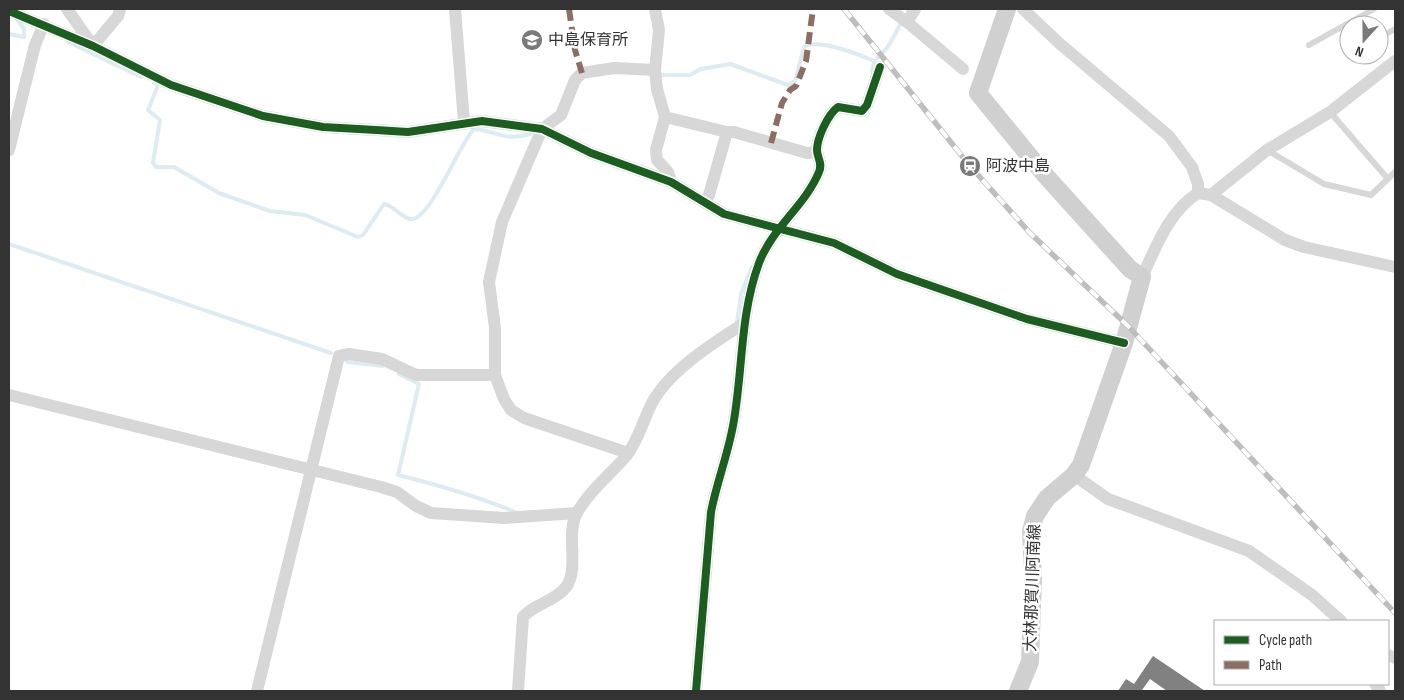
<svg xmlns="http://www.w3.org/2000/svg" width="1404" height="700" font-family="'Sofia Sans Condensed','Noto Sans JP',sans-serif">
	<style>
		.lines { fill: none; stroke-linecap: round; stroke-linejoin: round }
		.stream { stroke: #ddebf3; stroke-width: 4 }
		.building { fill: #818181 }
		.lane { stroke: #d7d7d7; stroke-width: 6 }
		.street { stroke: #d7d7d7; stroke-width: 12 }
		.secondary { stroke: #d0d0d0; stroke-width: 18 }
		.rail-casing { stroke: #bebebe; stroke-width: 5.5 }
		.rail { stroke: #fff; stroke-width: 4; stroke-dasharray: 11; stroke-linecap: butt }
		.quiet { stroke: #8d6e63; stroke-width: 6; stroke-dasharray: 12 6; stroke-linecap: butt }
		.cycleway-casing { stroke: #fff; stroke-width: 11 }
		.cycleway { stroke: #1b5e20; stroke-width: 8 }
		.labels { text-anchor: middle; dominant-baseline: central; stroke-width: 5; stroke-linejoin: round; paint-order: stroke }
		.poi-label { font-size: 16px; fill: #333; stroke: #fff; text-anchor: start }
		.street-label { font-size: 16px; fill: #333; stroke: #fff }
	</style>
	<rect width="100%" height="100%" fill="#fff"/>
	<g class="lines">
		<g class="stream">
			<path d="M 9,34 L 24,37 L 24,29 L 16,18"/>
			<path d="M 68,42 L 141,77"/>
			<path d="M 872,72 L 874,61 C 889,50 893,37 902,21"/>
			<path d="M 661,75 L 690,75 L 701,69 L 730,64 L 788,85 L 795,81 L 804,47 C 818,38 860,55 874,61"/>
			<path d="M 154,83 L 158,85 L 148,110 L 160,120 L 153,163 L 156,167 L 174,167 L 219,193 L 270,211 L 305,215 L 358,237 L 363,235 L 384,204 C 394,206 401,217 410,219 C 430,222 460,142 474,129 C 497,131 506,142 530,134"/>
			<path d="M 9,244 L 331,353"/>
			<path d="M 737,322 L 741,294 L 752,267"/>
			<path d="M 347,362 L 383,366"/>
			<path d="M 399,374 L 419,384 L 398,475 C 438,485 477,496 515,512"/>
		</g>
	</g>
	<path class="building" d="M 1153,656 L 1205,691 L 1167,691 L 1150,679 L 1142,690 L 1143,691 L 1118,691 L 1126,679 L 1134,684 Z"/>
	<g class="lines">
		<g class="lane">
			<path d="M 1379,38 L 1395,29"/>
			<path d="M 1309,45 L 1374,9"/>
			<path d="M 1330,112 L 1388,179"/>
			<path d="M 1267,150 L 1324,184 L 1371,195 L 1395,172"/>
		</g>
		<g class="street">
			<path d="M 67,9 L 93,46 L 118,16 L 120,9"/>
			<path d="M 455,9 L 464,122"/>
			<path d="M 655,9 L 659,30 L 655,70 L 657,89 L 665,117 L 656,150 L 657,160 L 668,172 L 671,182"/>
			<path d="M 889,9 L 907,22 L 915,9"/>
			<path d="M 1023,9 L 1059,43 L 1169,136 L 1192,167 L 1198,184 L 1198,193"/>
			<path d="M 9,11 L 93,46 L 171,85 L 263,116 L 323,127 L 376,130 L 408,132 L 482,121 L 542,129 L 591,153 L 671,182 L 724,214 L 834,243 L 897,274 L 1027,319 L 1124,343"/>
			<path d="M 907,22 L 963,69"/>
			<path d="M 665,117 L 727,132 L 709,195 L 704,202"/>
			<path d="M 727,132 L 734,132 L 807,153 L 817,152"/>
			<path d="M 9,150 L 35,45 L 44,24"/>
			<path d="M 1211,195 L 1267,150 L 1330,112 L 1395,61"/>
			<path d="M 1142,277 C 1156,247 1169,211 1198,193 L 1211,195 L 1285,240 L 1304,247 L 1395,267"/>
			<path d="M 9,395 L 381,487 L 397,492 L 416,506 L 431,513 L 504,518 L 577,513"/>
			<path d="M 628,453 L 524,418 L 511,410 L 504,399 L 495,375 L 495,328 L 489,282 L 502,222 L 542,129 L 561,115 L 575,80 L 582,73 L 614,68 L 655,70"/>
			<path d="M 1074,475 L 1108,499 L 1249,551 L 1312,595 L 1341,621"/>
			<path d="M 1388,655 L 1395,658"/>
			<path d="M 1375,684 L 1380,691"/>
			<path d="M 257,691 L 339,356 L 349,354 L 382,359 L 416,375 L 495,375"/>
			<path d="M 518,691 L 523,617 C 534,604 556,601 566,587 C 580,569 565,534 577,513 C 589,491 611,474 627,455 C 639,439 643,420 652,403 C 669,371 713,343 743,324"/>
			<path d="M 696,691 L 711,512 C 717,481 729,452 734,420 C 743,367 740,315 759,263 C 772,228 805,206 819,172 C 823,163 817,158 817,150 C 817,138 828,114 838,107 L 862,111 L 867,105 L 880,67"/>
		</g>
		<path class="secondary" d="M 1007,9 L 978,93 L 1045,175 L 1130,269 L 1142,277 L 1124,343 L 1081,465 L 1074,475 L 1047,498 L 1035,516 L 1031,531 L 1033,579 L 1030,662 L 1018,691"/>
		<g class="rail-casing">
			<path id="rail" d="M 844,9 L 970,166 L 1030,233 L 1128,326 L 1395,613"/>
		</g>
		<use href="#rail" class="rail"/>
		<g class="quiet">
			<path d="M 569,9 L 575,50 L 582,73"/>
			<path d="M 771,143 L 782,103 L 790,90 L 796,86 L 806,61 L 813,9"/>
		</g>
		<g class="cycleway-casing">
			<g id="cycleway">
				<path d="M 9,11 L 93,46 L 171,85 L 263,116 L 323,127 L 376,130 L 408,132 L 482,121 L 542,129 L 591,153 L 671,182 L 724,214 L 834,243 L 897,274 L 1027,319 L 1124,343"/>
				<path d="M 696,691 L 711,512 C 717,481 729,452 734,420 C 743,367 740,315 759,263 C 772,228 805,206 819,172 C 823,163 817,158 817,150 C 817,138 828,114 838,107 L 862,111 L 867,105 L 880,67"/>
			</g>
		</g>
		<use href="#cycleway" class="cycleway"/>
	</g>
	<defs>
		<g id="school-disc" transform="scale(1.125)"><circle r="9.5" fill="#7a7a7a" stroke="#fff"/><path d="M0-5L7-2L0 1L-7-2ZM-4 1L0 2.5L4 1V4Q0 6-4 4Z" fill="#fff"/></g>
		<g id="station-disc" transform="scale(1.125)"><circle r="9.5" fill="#7a7a7a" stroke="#fff"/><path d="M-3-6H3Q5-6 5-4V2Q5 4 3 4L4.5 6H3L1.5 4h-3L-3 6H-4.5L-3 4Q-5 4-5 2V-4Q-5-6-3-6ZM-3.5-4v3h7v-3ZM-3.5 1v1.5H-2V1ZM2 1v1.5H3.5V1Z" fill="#fff"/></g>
	</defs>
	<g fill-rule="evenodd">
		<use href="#school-disc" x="532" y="40"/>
		<use href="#station-disc" x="970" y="166"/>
	</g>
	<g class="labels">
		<g class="poi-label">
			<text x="548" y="40">中島保育所</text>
			<text x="986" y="166">阿波中島</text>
		</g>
		<g class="street-label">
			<text transform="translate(1033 588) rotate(-88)">大林那賀川阿南線</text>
		</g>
	</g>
	<rect width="1404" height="700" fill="none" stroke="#333333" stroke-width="20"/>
	<rect x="1214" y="620" width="175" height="65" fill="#ffffff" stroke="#adadad"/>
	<rect x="1224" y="636" width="25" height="8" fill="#1b5e20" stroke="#adadad"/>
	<text x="1259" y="645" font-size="15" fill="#333333">Cycle path</text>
	<rect x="1224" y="661" width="25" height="8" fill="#8d6e63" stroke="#adadad"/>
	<text x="1259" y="670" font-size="15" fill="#333333">Path</text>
	<g transform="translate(1364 40) rotate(201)"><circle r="24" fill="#ffffff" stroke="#adadad"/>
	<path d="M0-4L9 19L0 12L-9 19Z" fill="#7a7a7a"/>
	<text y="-8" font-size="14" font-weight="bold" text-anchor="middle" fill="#333333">N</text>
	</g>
</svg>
